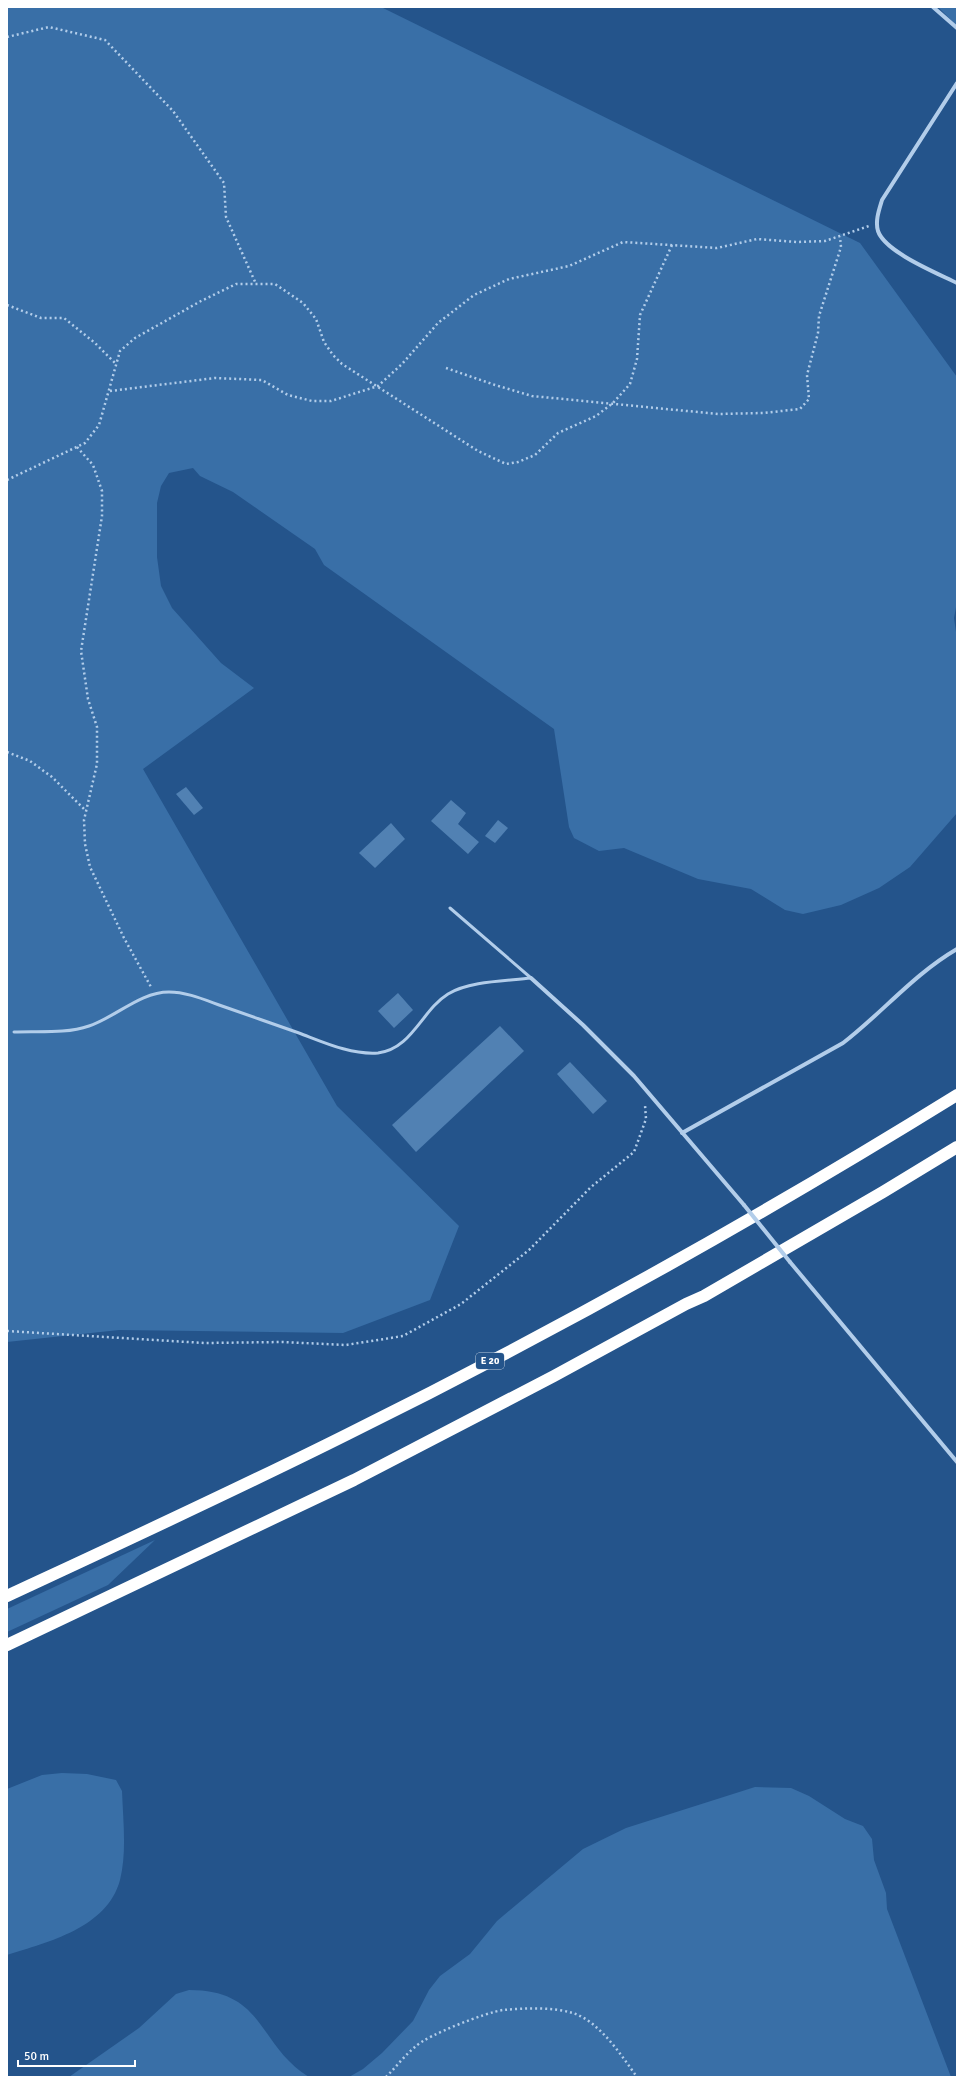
<svg xmlns="http://www.w3.org/2000/svg" width="964" height="2084" font-family="Signika,sans-serif">
	<style>
		.green { fill: #396fa7 }
		.building { fill: #5181b3 }
		.lines { fill: none; stroke-linecap: round; stroke-linejoin: round }
		.path { stroke: #b2cdea; stroke-width: 2.5; stroke-dasharray: 2 3; stroke-linecap: butt }
		.lane { stroke: #b2cdea; stroke-width: 3 }
		.street { stroke: #b2cdea; stroke-width: 4 }
		.highway { stroke: #fff; stroke-width: 12 }
		.street-bridge { stroke: #b2cdea; stroke-width: 4 }
		.labels { text-anchor: middle; dominant-baseline: central; stroke-width: 4; stroke-linejoin: round; paint-order: stroke }
		.shield { fill: #24548b; stroke: #bdccdc; stroke-width: 1 }
		.shield-label { font-size: 10px; font-weight: bold; fill: #fff }
	</style>
	<rect width="100%" height="100%" fill="#24548b"/>
	<g class="green">
		<path d="M 7,7 L 381,7 L 860,243 L 957,377 L 957,602 L 954,618 L 957,639 L 957,813 L 910,867 L 879,888 L 841,905 L 803,914 L 785,910 L 751,889 L 698,879 L 624,848 L 599,851 L 574,838 L 569,827 L 554,729 L 324,565 L 315,549 L 233,492 L 200,476 L 193,468 L 169,473 L 161,486 L 157,503 L 157,557 L 161,586 L 172,608 L 221,663 L 254,688 L 143,769 L 337,1106 L 459,1226 L 430,1300 L 343,1333 L 119,1330 L 7,1342 Z"/>
		<path d="M 938,7 L 957,7 L 957,26 Z"/>
		<path d="M 155,1540 L 108,1585 L 7,1632 L 7,1609 Z"/>
		<path d="M 62,1773 L 87,1774 L 116,1780 L 122,1791 C 123,1820 127,1852 120,1880 C 107,1928 48,1942 7,1955 L 7,1789 L 42,1775 Z"/>
		<path d="M 755,1787 L 791,1788 L 809,1796 L 845,1819 L 863,1826 L 872,1839 L 874,1860 L 886,1893 L 887,1909 L 951,2077 L 349,2077 L 363,2069 L 382,2053 L 413,2021 L 429,1990 L 440,1976 L 470,1954 L 497,1921 L 583,1849 L 626,1828 Z"/>
		<path d="M 189,1990 C 266,1990 257,2045 309,2077 L 69,2077 L 139,2028 L 176,1994 Z"/>
	</g>
	<g class="building">
		<path d="M 186,787 L 203,808 L 194,815 L 176,794 Z"/>
		<path d="M 451,800 L 466,813 L 458,824 L 479,842 L 468,854 L 431,821 Z"/>
		<path d="M 498,820 L 508,828 L 495,843 L 485,836 Z"/>
		<path d="M 391,823 L 405,839 L 375,868 L 359,853 Z"/>
		<path d="M 398,993 L 413,1010 L 394,1028 L 378,1011 Z"/>
		<path d="M 500,1026 L 524,1051 L 416,1152 L 392,1125 Z"/>
		<path d="M 570,1062 L 607,1101 L 593,1114 L 557,1074 Z"/>
	</g>
	<g class="lines">
		<g class="path">
			<path d="M 7,37 L 49,27 L 105,40 L 173,111 L 224,183 L 226,217 L 256,284"/>
			<path d="M 7,305 L 41,318 L 64,318 L 95,343 L 116,364"/>
			<path d="M 446,368 L 495,385 L 532,396 L 718,414 L 763,413 L 800,409 L 809,399 L 807,375 L 818,333 L 819,316 L 841,247 L 840,237"/>
			<path d="M 110,391 L 215,378 L 262,380 L 288,395 L 312,401 L 331,401 L 378,386 L 402,364 L 438,323 L 474,295 L 509,279 L 569,266 L 623,242 L 717,248 L 757,239 L 797,242 L 825,241 L 869,226"/>
			<path d="M 77,447 L 93,465 L 102,491 L 102,516 L 81,651 L 88,699 L 97,727 L 97,764 L 84,820 L 85,844 L 90,867 L 124,938 L 151,987"/>
			<path d="M 7,480 L 85,443 L 99,425 L 120,351 L 135,338 L 201,301 L 236,284 L 275,284 L 303,303 L 316,319 L 324,342 L 333,355 L 342,364 L 478,451 L 506,464 L 518,462 L 535,455 L 558,433 L 596,416 L 613,403 L 630,384 L 637,359 L 640,315 L 672,245"/>
			<path d="M 7,752 L 30,761 L 52,777 L 86,811"/>
			<path d="M 7,1331 L 204,1343 L 283,1342 L 346,1345 L 403,1336 L 461,1304 L 529,1250 L 591,1187 L 634,1152 L 646,1119 L 645,1105"/>
			<path d="M 386,2077 C 396,2067 405,2055 416,2046 C 428,2035 487,2012 503,2010 C 525,2008 552,2007 573,2013 C 600,2022 621,2055 637,2077"/>
		</g>
		<g class="lane">
			<path d="M 450,908 L 531,978"/>
			<path d="M 14,1032 C 39,1031 66,1034 89,1026 C 116,1017 140,992 169,992 C 187,992 205,1000 222,1006 C 248,1015 273,1024 299,1033 C 323,1042 351,1055 378,1053 C 412,1049 422,1010 448,994 C 469,981 506,981 531,978"/>
		</g>
		<g class="street">
			<path d="M 933,7 L 957,28"/>
			<path d="M 957,83 L 882,200 C 879,210 875,221 878,231 C 885,252 937,273 957,283"/>
			<path d="M 531,978 L 583,1025 L 634,1076 L 744,1205"/>
			<path d="M 682,1133 L 843,1043 C 882,1013 914,974 957,949"/>
			<path d="M 790,1262 L 957,1462"/>
		</g>
		<g class="highway">
			<path d="M 7,1596 C 121,1543 236,1490 348,1434 C 556,1331 760,1217 957,1095"/>
			<path d="M 7,1645 L 354,1480 L 554,1376 L 686,1304 L 704,1296 L 883,1192 L 957,1147"/>
		</g>
		<path class="street-bridge" d="M 744,1205 L 790,1262"/>
	</g>
	<g class="labels">
		<rect class="shield" x="476" y="1353" width="28" height="16" rx="3"/>
		<g class="shield-label">
			<text x="490" y="1361">E 20</text>
		</g>
	</g>
	<rect width="964" height="2084" fill="none" stroke="#ffffff" stroke-width="16"/>
	<path d="M18 2060v6h117v-6" fill="none" stroke="#ffffff" stroke-width="2"/>
	<text x="24" y="2060" font-size="12" fill="#ffffff" stroke="#24548b" stroke-width="3" paint-order="stroke">50 m</text>
</svg>
